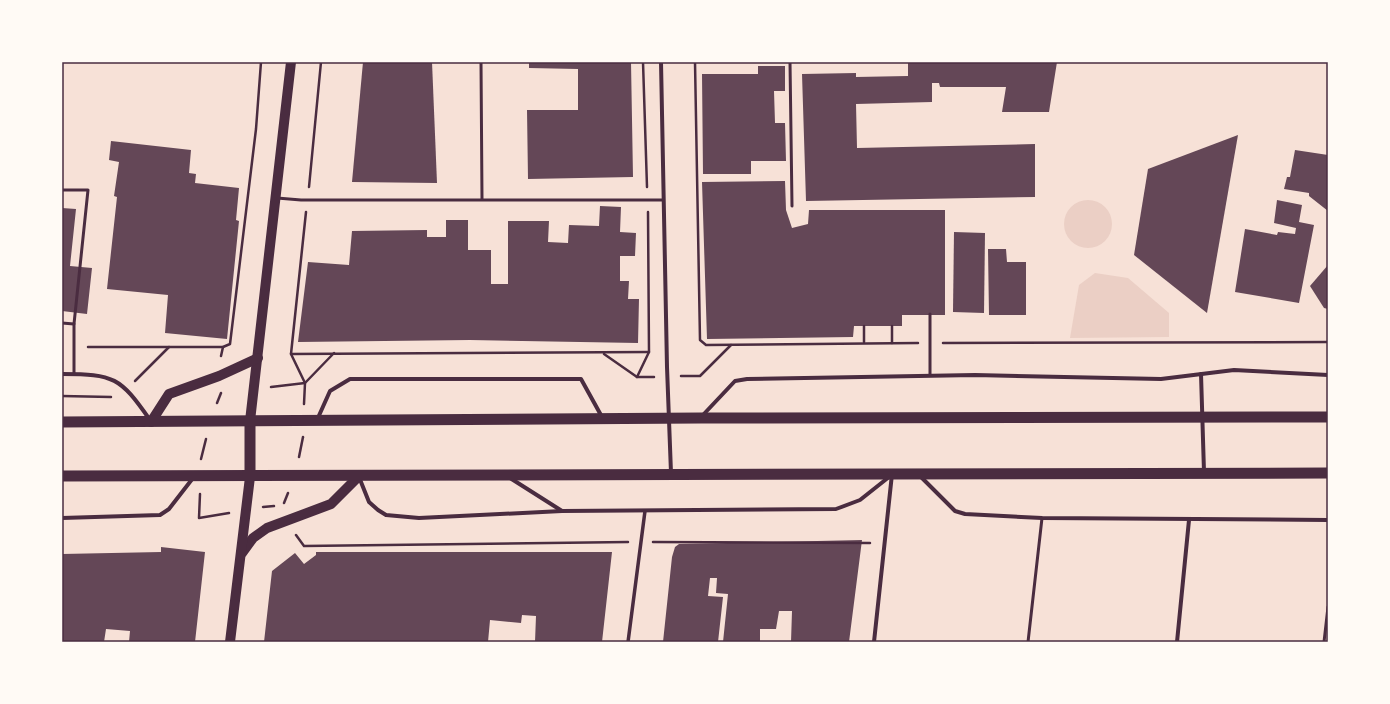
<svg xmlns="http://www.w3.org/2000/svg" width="1390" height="704" font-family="'Zilla Slab',serif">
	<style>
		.green { fill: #ebcfc5 }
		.building { fill: #644757 }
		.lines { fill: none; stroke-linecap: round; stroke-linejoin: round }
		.path { stroke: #4a2c40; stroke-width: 2.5 }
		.service { stroke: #4a2c40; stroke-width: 3 }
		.pedestrian { stroke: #4a2c40; stroke-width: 3.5 }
		.minor { stroke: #4a2c40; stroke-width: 4 }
		.primary { stroke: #4a2c40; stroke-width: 10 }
		.trunk { stroke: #4a2c40; stroke-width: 11 }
		.neatline { fill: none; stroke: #4a2c40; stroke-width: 1.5 }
	</style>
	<rect width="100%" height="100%" fill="#f7e1d7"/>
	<g class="green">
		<circle cx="1088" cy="224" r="24"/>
		<path d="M 1095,273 L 1128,278 L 1169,313 L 1169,337 L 1070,338 L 1079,285 Z"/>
	</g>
	<g class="building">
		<path d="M 363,62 L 432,62 L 437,183 L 352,182 Z"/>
		<path d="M 529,62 L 631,62 L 633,177 L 528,179 L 527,110 L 578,110 L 578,69 L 529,68 Z"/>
		<path d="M 908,62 L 1057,62 L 1049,112 L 1002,112 L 1006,87 L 940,87 L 939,83 L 932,83 L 932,102 L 856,104 L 857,148 L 1035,144 L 1035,197 L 806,201 L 802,74 L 856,73 L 856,77 L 908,76 Z"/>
		<path d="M 758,66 L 785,66 L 785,91 L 774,91 L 775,123 L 785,123 L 786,161 L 751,161 L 751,174 L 703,174 L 702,74 L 758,74 Z"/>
		<path d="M 1238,135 L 1207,313 L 1134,255 L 1148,169 Z"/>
		<path d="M 111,141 L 191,150 L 189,173 L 196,174 L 195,183 L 239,188 L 236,220 L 239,221 L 227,339 L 165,333 L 168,295 L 107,289 L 117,197 L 114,196 L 119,162 L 109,160 Z"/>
		<path d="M 1295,150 L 1328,155 L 1328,211 L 1309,196 L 1309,193 L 1284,189 L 1287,177 L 1290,177 Z"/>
		<path d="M 785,181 L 786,210 L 792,228 L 808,224 L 809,210 L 945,210 L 945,315 L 902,315 L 902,326 L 854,326 L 853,337 L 707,339 L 702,182 Z"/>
		<path d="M 1277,200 L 1302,205 L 1299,222 L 1314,225 L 1299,303 L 1235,292 L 1245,229 L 1277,235 L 1278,232 L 1295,234 L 1296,228 L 1274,223 Z"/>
		<path d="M 600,206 L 621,207 L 620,232 L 636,233 L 635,256 L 620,256 L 620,281 L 629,281 L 628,299 L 639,299 L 638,343 L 470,340 L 298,342 L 308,262 L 349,265 L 352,231 L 427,230 L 427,237 L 446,237 L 446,220 L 468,220 L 468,250 L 491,250 L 491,284 L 508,284 L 508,221 L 549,221 L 548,242 L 568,243 L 569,225 L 599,226 Z"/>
		<path d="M 62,208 L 76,209 L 70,266 L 92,268 L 87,314 L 62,311 Z"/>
		<path d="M 954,232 L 985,233 L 984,313 L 953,312 Z"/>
		<path d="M 988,249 L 1006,249 L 1007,262 L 1026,262 L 1026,315 L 989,315 Z"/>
		<path d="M 1328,265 L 1328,309 L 1324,308 L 1310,286 Z"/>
		<path d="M 862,540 L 849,642 L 791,642 L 792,611 L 779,611 L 776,629 L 760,629 L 760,642 L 723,642 L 728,594 L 716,593 L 717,578 L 710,578 L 708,596 L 723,597 L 718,642 L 663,642 L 672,557 L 675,547 L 679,544 Z"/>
		<path d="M 161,547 L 205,552 L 195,642 L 129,642 L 130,631 L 106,629 L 104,642 L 62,642 L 62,554 L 161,552 Z"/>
		<path d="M 316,552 L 612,552 L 602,642 L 535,642 L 536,616 L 522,615 L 521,623 L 490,620 L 488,642 L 264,642 L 272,571 L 295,553 L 304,564 L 316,555 Z"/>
	</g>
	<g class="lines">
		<g class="path">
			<path d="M 643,62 L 647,187"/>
			<path d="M 695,62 L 700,340 L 706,345 L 918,343"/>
			<path d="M 309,187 L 321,62"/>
			<path d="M 306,212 L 291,354 L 649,352"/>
			<path d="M 864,342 L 864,326"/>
			<path d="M 892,343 L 892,326"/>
			<path d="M 943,343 L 1328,342"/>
			<path d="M 88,347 L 223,347 L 230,344 L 256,129 L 261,62"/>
			<path d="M 291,354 L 305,383 L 304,404"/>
			<path d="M 604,354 L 637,377 L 654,377"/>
			<path d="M 221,356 L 223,347"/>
			<path d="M 681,376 L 700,376 L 731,345"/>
			<path d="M 637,377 L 649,352 L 648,212"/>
			<path d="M 135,381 L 169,347"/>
			<path d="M 271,387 L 305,383 L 334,353"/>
			<path d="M 62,396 L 111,397"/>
			<path d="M 217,403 L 221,393"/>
			<path d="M 299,457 L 303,437"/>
			<path d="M 201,459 L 206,439"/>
			<path d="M 200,494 L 199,518 L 229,513"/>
			<path d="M 284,503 L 288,493"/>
			<path d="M 263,507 L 274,506"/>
			<path d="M 296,535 L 304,546 L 628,542"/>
			<path d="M 653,542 L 870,543"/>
		</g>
		<g class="service">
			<path d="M 481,62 L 482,199"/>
			<path d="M 790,62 L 792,206"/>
			<path d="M 62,190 L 88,190 L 74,324 L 74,374"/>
			<path d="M 277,198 L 301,200 L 663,200"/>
			<path d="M 62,323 L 74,324"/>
			<path d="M 930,375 L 930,314"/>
			<path d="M 1028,642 L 1042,518"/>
			<path d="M 1324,642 L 1328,607"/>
		</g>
		<path class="pedestrian" d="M 628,642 L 645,511"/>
		<g class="minor">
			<path d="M 661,62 L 667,367 L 671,473"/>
			<path d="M 62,374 C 114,374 120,377 150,420"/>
			<path d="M 1201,374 L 1204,472"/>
			<path d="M 702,416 L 735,381 L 747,379 L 975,375 L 1161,379 L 1234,370 L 1328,375"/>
			<path d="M 317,420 L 330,391 L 350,379 L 581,379 L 602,417"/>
			<path d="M 359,477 L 369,502 L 378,510 L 386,515 L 419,518 L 562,511 L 836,509 L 860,500 L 889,477"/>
			<path d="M 921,477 L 955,511 L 965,514 L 1042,518 L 1328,520"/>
			<path d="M 510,478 L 562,511"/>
			<path d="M 62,518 L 160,515 L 169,509 L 193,478"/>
			<path d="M 874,642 L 892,474"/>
			<path d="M 1177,642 L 1189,520"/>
		</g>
		<g class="primary">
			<path d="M 250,421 L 291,62"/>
			<path d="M 151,422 L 169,394 L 219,376 L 258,358"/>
			<path d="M 242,553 L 253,538 L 267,528 L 331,504 L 359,476"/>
			<path d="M 230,642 L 250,477"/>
		</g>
		<g class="trunk">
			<path d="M 250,421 L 250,477"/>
			<path d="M 62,422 L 701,418 L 1328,417"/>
			<path d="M 62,476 L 1328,473"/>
		</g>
	</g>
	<rect width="1390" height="704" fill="none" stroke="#fffaf5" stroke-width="126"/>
	<rect x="63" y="63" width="1264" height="578" class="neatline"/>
</svg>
